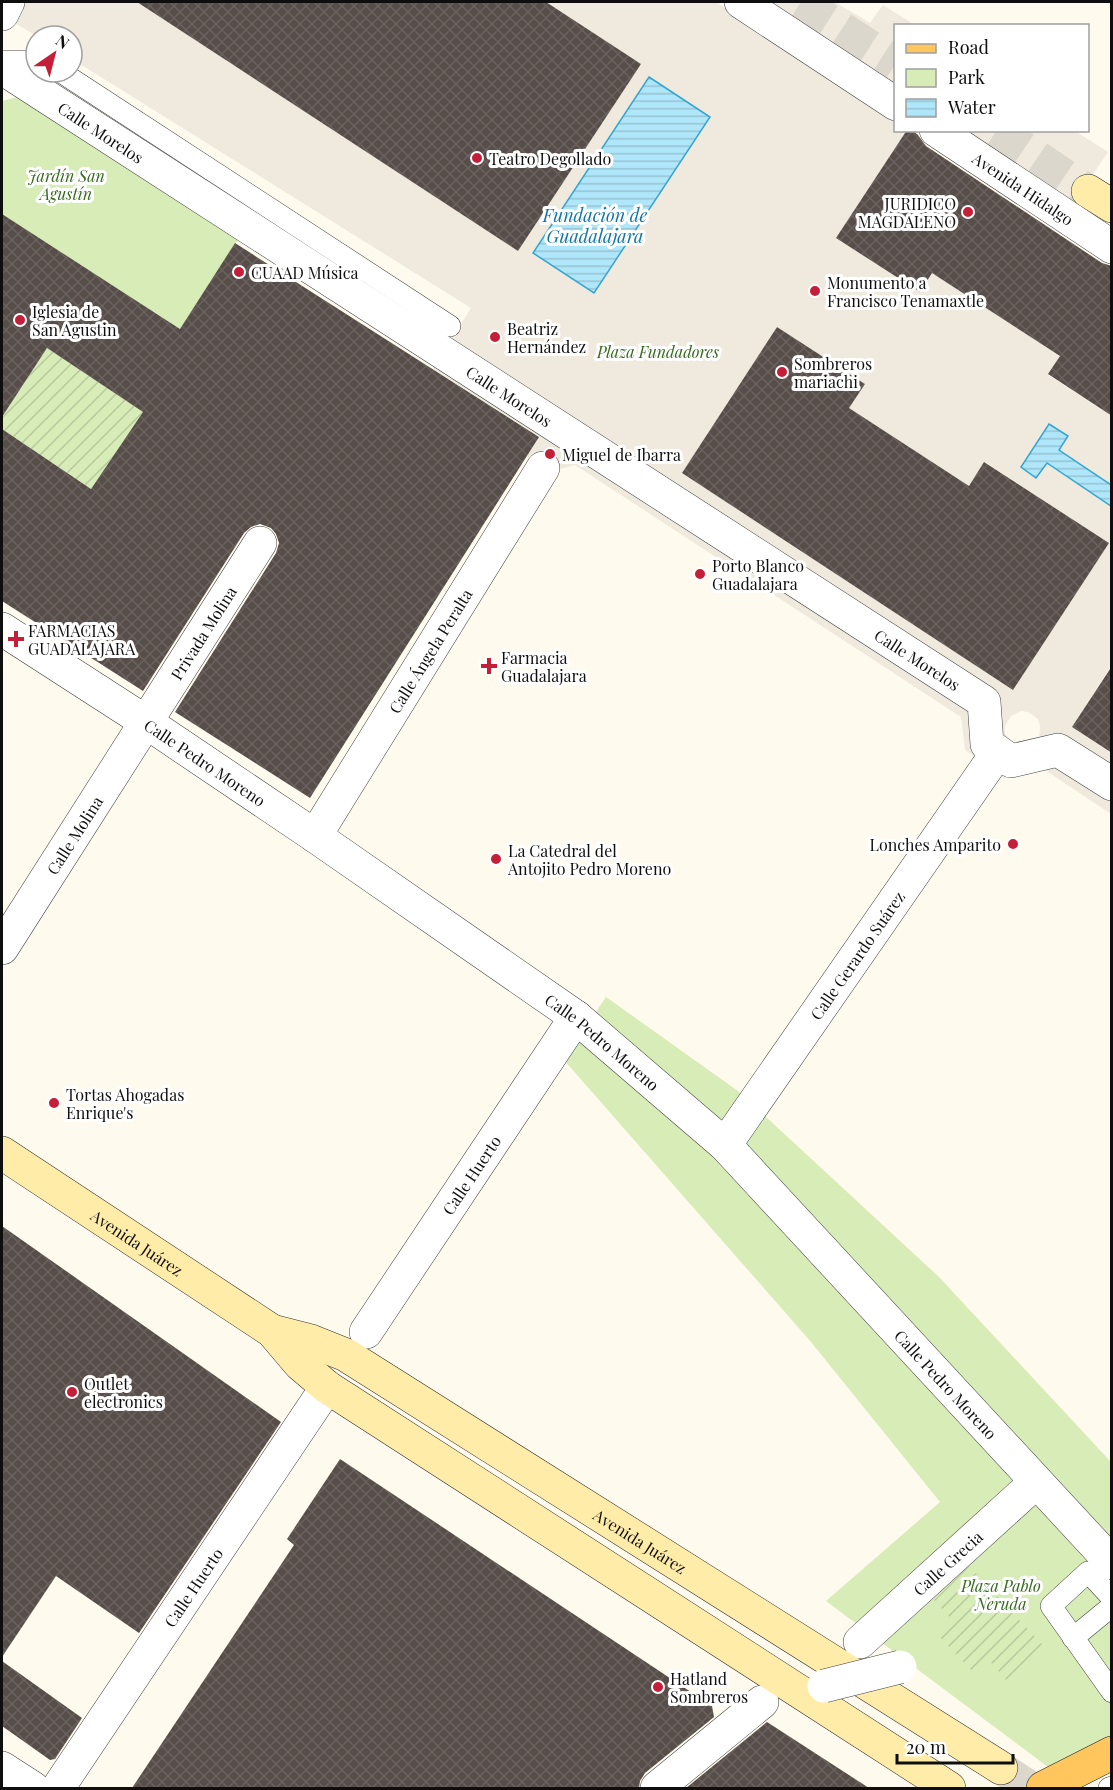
<svg xmlns="http://www.w3.org/2000/svg" width="1113" height="1790" font-family="'Playfair Display',serif">
	<style>
		.park { fill: #d7ecb6 }
		.garden { fill: url(#garden-furrows) }
		.plaza { fill: #f0e9dd; fill-rule: evenodd }
		.water { fill: url(#water-rules); stroke: #33a5d4; stroke-width: 1.5 }
		.building { fill: url(#building-cross-hatch) }
		.lines { fill: none; stroke-linecap: round; stroke-linejoin: round }
		.secondary-tunnel { stroke: #dbd7cc; stroke-width: 33; stroke-dasharray: 33 16; stroke-linecap: butt }
		.lane-casing { stroke: #414141; stroke-width: 22 }
		.street-casing { stroke: #414141; stroke-width: 34 }
		.secondary-casing { stroke: #303030; stroke-width: 34 }
		.primary-casing { stroke: #1f1f1f; stroke-width: 34 }
		.lane { stroke: #fff; stroke-width: 21 }
		.street { stroke: #fff; stroke-width: 33 }
		.secondary { stroke: #ffeca9; stroke-width: 33 }
		.primary { stroke: #ffc65e; stroke-width: 33 }
		.street-bridge-casing { stroke: #414141; stroke-width: 34; stroke-linecap: butt }
		.street-bridge { stroke: #fff; stroke-width: 33 }
		.poi-dot { fill: #c51e38; stroke: #fff; stroke-width: 2 }
		.labels { text-anchor: middle; dominant-baseline: central; stroke-width: 6; stroke-linejoin: round; paint-order: stroke }
		.street-label { font-size: 16px; fill: #0e0e0e; stroke: #fff }
		.poi-label { font-size: 16px; fill: #0e0e0e; stroke: #fff; text-anchor: start }
		.park-label { font-size: 16px; font-style: italic; fill: #33691a; stroke: #fff }
		.water-label { font-size: 18px; font-style: italic; fill: #1075a6; stroke: #fff }
	</style>
	<defs>
		<pattern id="garden-furrows" width="10" height="10" patternUnits="userSpaceOnUse" patternTransform="scale(1.5)"><rect width="10" height="10" fill="#d7ecb6"/><path d="M-1 1l2-2M0 10L10 0M9 11l2-2" fill="none" stroke="#b7c99b"/></pattern>
		<pattern id="water-rules" width="6" height="5" patternUnits="userSpaceOnUse" patternTransform="scale(1.5)"><rect width="6" height="5" fill="#b0e6f9"/><path d="M0 2.5h6" fill="none" stroke="#96c4d4"/></pattern>
		<pattern id="building-cross-hatch" width="8" height="8" patternUnits="userSpaceOnUse" patternTransform="scale(1.5)"><rect width="8" height="8" fill="#574d49"/><path d="M0 0l8 8M0 8l8-8" fill="none" stroke="#6a625f"/></pattern>
	</defs>
	<rect width="100%" height="100%" fill="#fffaee"/>
	<g class="park">
		<path d="M 33,93 L 245,229 L 180,329 L 2,214 L 2,101 Z"/>
		<path d="M 606,997 L 738,1091 L 939,1277 L 1111,1462 L 1111,1738 L 1052,1770 L 826,1601 L 940,1502 L 811,1342 L 564,1060 Z"/>
	</g>
	<g class="garden">
		<path d="M 47,348 L 143,412 L 91,489 L 2,429 L 2,417 Z"/>
		<path d="M 969,1566 L 1043,1645 L 1006,1680 L 988,1659 L 974,1673 L 939,1636 L 954,1622 L 934,1600 Z"/>
	</g>
	<g class="plaza">
		<path d="M 25,2 L 137,2 L 518,251 L 641,64 L 546,2 L 716,2 L 895,120 L 896,130 L 907,131 L 836,238 L 932,273 L 1060,356 L 1048,375 L 1111,416 L 1111,485 L 1059,450 L 1046,463 L 1111,506 L 1111,666 L 1072,727 L 1111,753 L 1111,814 L 1045,770 L 1005,778 L 965,750 L 961,717 L 575,465 L 550,472 L 527,456 L 539,436 L 433,369 L 471,308 L 72,59 L 72,36 L 36,36 L 12,21 ZM 777,327 L 865,384 L 849,408 L 969,486 L 985,462 L 1109,543 L 1014,689 L 682,473 ZM 1021,711 L 1028,712 L 1038,719 L 1040,726 L 1039,738 L 1012,744 L 1005,733 L 1005,726 L 1011,716 Z"/>
		<path d="M 747,2 L 835,2 L 870,23 L 883,5 L 915,25 L 896,26 L 895,100 Z"/>
		<path d="M 941,131 L 1075,131 L 1108,152 L 1066,214 Z"/>
	</g>
	<g class="water">
		<path d="M 649,77 L 710,117 L 594,293 L 533,253 Z"/>
		<path d="M 1049,424 L 1068,436 L 1059,450 L 1111,485 L 1111,506 L 1047,463 L 1036,478 L 1021,467 Z"/>
	</g>
	<g class="building">
		<path d="M 137,2 L 546,2 L 641,64 L 518,251 Z"/>
		<path d="M 907,130 L 912,130 L 918,135 L 926,146 L 1102,263 L 1112,266 L 1112,416 L 1048,374 L 1060,356 L 932,273 L 920,292 L 836,238 Z"/>
		<path d="M 2,214 L 180,329 L 235,243 L 539,437 L 310,798 L 175,712 L 276,553 L 279,543 L 276,534 L 271,528 L 260,524 L 251,527 L 244,533 L 143,691 L 2,601 L 2,429 L 91,489 L 143,412 L 47,348 L 2,417 Z"/>
		<path d="M 777,327 L 865,384 L 849,408 L 969,486 L 984,462 L 1109,543 L 1013,690 L 682,473 Z"/>
		<path d="M 1112,666 L 1112,753 L 1072,727 Z"/>
		<path d="M 2,1226 L 281,1422 L 139,1633 L 56,1576 L 2,1657 Z"/>
		<path d="M 340,1459 L 712,1706 L 714,1717 L 645,1773 L 640,1781 L 639,1788 L 132,1788 L 294,1545 L 287,1539 Z"/>
		<path d="M 2,1661 L 82,1718 L 55,1759 L 50,1760 L 2,1726 Z"/>
		<path d="M 767,1722 L 869,1788 L 686,1788 Z"/>
	</g>
	<g class="lines">
		<g class="secondary-tunnel">
			<path d="M 801,2 L 896,63"/>
			<path d="M 997,130 L 1088,191"/>
			<path d="M 1001,1768 L 1031,1788"/>
		</g>
		<g class="lane-casing">
			<g id="lane">
				<path d="M 2,61 L 36,61"/>
				<path d="M 61,72 L 450,326"/>
				<path d="M 1112,1598 L 1088,1572 L 1051,1606 L 1112,1692"/>
				<path d="M 1073,1638 L 1112,1606"/>
				<path d="M 1109,1788 L 1112,1787"/>
			</g>
		</g>
		<g class="street-casing">
			<g id="street">
				<path d="M 741,2 L 896,104"/>
				<path d="M 2,14 L 8,2"/>
				<path id="s1" d="M 2,68 L 984,702 L 987,744 L 1011,761 L 1058,750 L 1112,784"/>
				<path id="s2" d="M 936,130 L 1112,247"/>
				<path id="s3" d="M 2,629 L 146,722 L 315,836 L 576,1017 L 725,1145 L 1112,1563"/>
				<path id="s4" d="M 315,836 L 543,468"/>
				<path id="s5" d="M 2,948 L 260,543"/>
				<path id="s6" d="M 725,1145 L 988,766"/>
				<path id="s7" d="M 366,1332 L 576,1017"/>
				<path id="s8" d="M 860,1642 L 1036,1482"/>
				<path d="M 2,1768 L 33,1788"/>
				<path id="s9" d="M 58,1788 L 327,1387"/>
				<path d="M 657,1788 L 762,1702"/>
			</g>
		</g>
		<g class="secondary-casing">
			<g id="secondary">
				<path d="M 1088,191 L 1112,206"/>
				<path id="s10" d="M 2,1153 L 272,1331 L 300,1364 L 327,1387 L 949,1788"/>
				<path id="s11" d="M 272,1331 L 311,1341 L 346,1355 L 1001,1768"/>
			</g>
		</g>
		<g class="primary-casing">
			<path id="primary" d="M 1043,1788 L 1112,1753"/>
		</g>
		<use href="#lane" class="lane"/>
		<use href="#street" class="street"/>
		<use href="#secondary" class="secondary"/>
		<use href="#primary" class="primary"/>
		<g class="street-bridge-casing">
			<path id="street-bridge" d="M 824,1686 L 900,1667"/>
		</g>
		<use href="#street-bridge" class="street-bridge"/>
	</g>
	<g class="poi-dot">
		<circle cx="477" cy="158" r="6"/>
		<circle cx="968" cy="212" r="6"/>
		<circle cx="239" cy="272" r="6"/>
		<circle cx="815" cy="291" r="6"/>
		<circle cx="20" cy="320" r="6"/>
		<circle cx="495" cy="337" r="6"/>
		<circle cx="782" cy="372" r="6"/>
		<circle cx="550" cy="454" r="6"/>
		<circle cx="700" cy="574" r="6"/>
		<path d="M13 630h6v6h6v6h-6v6h-6v-6h-6v-6h6z"/>
		<path d="M486 657h6v6h6v6h-6v6h-6v-6h-6v-6h6z"/>
		<circle cx="1013" cy="844" r="6"/>
		<circle cx="496" cy="859" r="6"/>
		<circle cx="54" cy="1103" r="6"/>
		<circle cx="72" cy="1392" r="6"/>
		<circle cx="658" cy="1687" r="6"/>
	</g>
	<g class="labels">
		<g class="street-label">
			<text stroke="none"><textPath href="#s1" startOffset="118">Calle Morelos</textPath></text>
			<text stroke="none"><textPath href="#s2" startOffset="105">Avenida Hidalgo</textPath></text>
			<text stroke="none"><textPath href="#s1" startOffset="604">Calle Morelos</textPath></text>
			<text stroke="none"><textPath href="#s5" startOffset="374">Privada Molina</textPath></text>
			<text stroke="none"><textPath href="#s4" startOffset="218">Calle Ángela Peralta</textPath></text>
			<text stroke="none"><textPath href="#s1" startOffset="1090">Calle Morelos</textPath></text>
			<text stroke="none"><textPath href="#s3" startOffset="243">Calle Pedro Moreno</textPath></text>
			<text stroke="none"><textPath href="#s5" startOffset="134">Calle Molina</textPath></text>
			<text stroke="none"><textPath href="#s6" startOffset="231">Calle Gerardo Suárez</textPath></text>
			<text stroke="none"><textPath href="#s3" startOffset="729">Calle Pedro Moreno</textPath></text>
			<text stroke="none"><textPath href="#s7" startOffset="189">Calle Huerto</textPath></text>
			<text stroke="none"><textPath href="#s10" startOffset="162">Avenida Juárez</textPath></text>
			<text stroke="none"><textPath href="#s3" startOffset="1215">Calle Pedro Moreno</textPath></text>
			<text stroke="none"><textPath href="#s11" startOffset="426">Avenida Juárez</textPath></text>
			<text stroke="none"><textPath href="#s8" startOffset="118">Calle Grecia</textPath></text>
			<text stroke="none"><textPath href="#s9" startOffset="242">Calle Huerto</textPath></text>
		</g>
		<g class="poi-label">
			<text x="489" y="158">Teatro Degollado</text>
			<text x="956" y="203" text-anchor="end">JURIDICO<tspan x="956" dy="18">MAGDALENO</tspan></text>
			<text x="251" y="272">CUAAD Música</text>
			<text x="827" y="282">Monumento a<tspan x="827" dy="18">Francisco Tenamaxtle</tspan></text>
			<text x="32" y="311">Iglesia de<tspan x="32" dy="18">San Agustin</tspan></text>
			<text x="507" y="328">Beatriz<tspan x="507" dy="18">Hernández</tspan></text>
			<text x="794" y="363">Sombreros<tspan x="794" dy="18">mariachi</tspan></text>
			<text x="562" y="454">Miguel de Ibarra</text>
			<text x="712" y="565">Porto Blanco<tspan x="712" dy="18">Guadalajara</tspan></text>
			<text x="28" y="630">FARMACIAS<tspan x="28" dy="18">GUADALAJARA</tspan></text>
			<text x="501" y="657">Farmacia<tspan x="501" dy="18">Guadalajara</tspan></text>
			<text x="1001" y="844" text-anchor="end">Lonches Amparito</text>
			<text x="508" y="850">La Catedral del<tspan x="508" dy="18">Antojito Pedro Moreno</tspan></text>
			<text x="66" y="1094">Tortas Ahogadas<tspan x="66" dy="18">Enrique's</tspan></text>
			<text x="84" y="1383">Outlet<tspan x="84" dy="18">electronics</tspan></text>
			<text x="670" y="1678">Hatland<tspan x="670" dy="18">Sombreros</tspan></text>
		</g>
		<g class="park-label">
			<text x="66" y="175">Jardín San<tspan x="66" dy="18">Agustín</tspan></text>
			<text x="658" y="351">Plaza Fundadores</text>
			<text x="1001" y="1585">Plaza Pablo<tspan x="1001" dy="18">Neruda</tspan></text>
		</g>
		<g class="water-label">
			<text x="595" y="215">Fundación de<tspan x="595" dy="21">Guadalajara</tspan></text>
		</g>
	</g>
	<rect width="1113" height="1790" fill="none" stroke="#0e0e0e" stroke-width="6"/>
	<rect x="894" y="24" width="195" height="108" fill="#ffffff" stroke="#9f9f9f" stroke-width="1.5"/>
	<rect x="906" y="44" width="30" height="9" fill="#ffc65e" stroke="#9f9f9f" stroke-width="1.5"/>
	<text x="948" y="54" font-size="18" fill="#0e0e0e">Road</text>
	<rect x="906" y="69" width="30" height="18" fill="#d7ecb6" stroke="#9f9f9f" stroke-width="1.5"/>
	<text x="948" y="84" font-size="18" fill="#0e0e0e">Park</text>
	<rect x="906" y="99" width="30" height="18" fill="url(#water-rules)" stroke="#9f9f9f" stroke-width="1.5"/>
	<text x="948" y="114" font-size="18" fill="#0e0e0e">Water</text>
	<g transform="translate(54 54) rotate(35)"><circle r="28" fill="#ffffff" stroke="#9f9f9f" stroke-width="1.5"/>
	<path d="M0-4.5L10 22L0 15L-10 22Z" fill="#c51e38"/>
	<text y="-9" font-size="16" font-weight="bold" text-anchor="middle" fill="#0e0e0e">N</text>
	</g>
	<path d="M897 1754v9h116v-9" fill="none" stroke="#0e0e0e" stroke-width="3"/>
	<text x="906" y="1754" font-size="18" fill="#0e0e0e" stroke="#ffffff" stroke-width="4.5" paint-order="stroke">20 m</text>
</svg>
